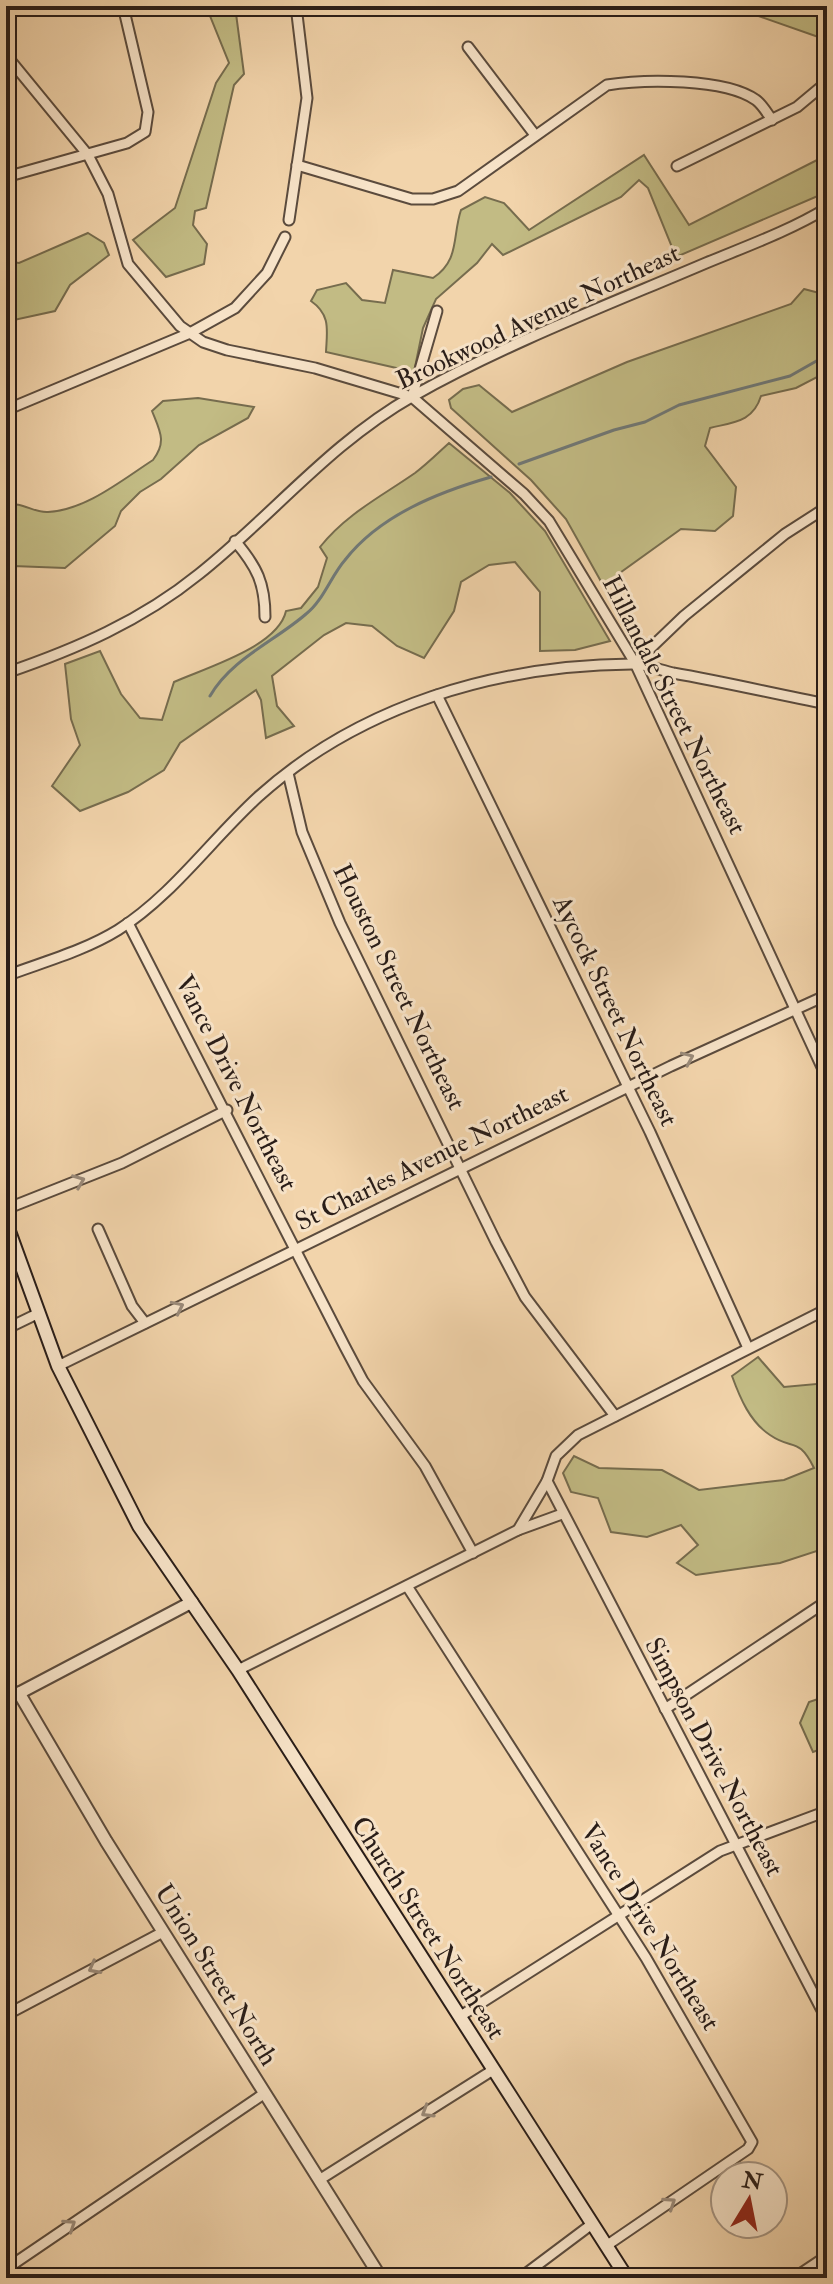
<svg xmlns="http://www.w3.org/2000/svg" width="833" height="2284" font-family="'IM FELL Double Pica',serif">
	<style>
		.green { fill: #c2bb84; stroke: #766c4e; stroke-width: 2 }
		.lines { fill: none; stroke-linecap: round; stroke-linejoin: round }
		.stream { stroke: #707876; stroke-width: 3 }
		.minor-casing { stroke: #5b4b3d; stroke-width: 13 }
		.tertiary-casing { stroke: #5b4b3d; stroke-width: 15 }
		.secondary-casing { stroke: #291d18; stroke-width: 16 }
		.minor { stroke: #f7e3c8; stroke-width: 9 }
		.tertiary { stroke: #f7e3c8; stroke-width: 11 }
		.secondary { stroke: #f7e3c8; stroke-width: 12 }
		.oneway { stroke: #9a8a79 }
		.labels { text-anchor: middle; dominant-baseline: central; stroke-width: 6; stroke-linejoin: round; paint-order: stroke }
		.street-label { font-size: 26px; fill: #291d18; stroke: #f7e3c8 }
	</style>
	<rect width="100%" height="100%" fill="#f2d4ab"/>
	<filter id="stains"><feTurbulence type="fractalNoise" baseFrequency=".0025" numOctaves="4"/><feColorMatrix values="0 0 0 0 .2 0 0 0 0 .09 0 0 0 0 .02 0 0 0 .5 -.17"/></filter>
	<radialGradient id="worn" r=".72"><stop offset=".6" stop-color="#630" stop-opacity="0"/><stop offset="1" stop-color="#630" stop-opacity=".3"/></radialGradient>
	<g class="green">
		<path d="M 206,6 L 235,6 L 244,74 L 234,85 L 206,208 L 195,211 L 193,225 L 207,244 L 204,264 L 166,277 L 133,240 L 175,208 L 216,83 L 229,63 Z"/>
		<path d="M 730,6 L 827,6 L 827,40 Z"/>
		<path d="M 644,155 L 689,225 L 827,155 L 827,192 L 676,257 L 648,188 L 639,180 L 621,197 L 503,255 L 492,244 L 477,263 L 436,299 L 423,328 L 414,372 L 326,352 C 327,330 331,315 311,301 L 317,290 L 346,283 L 362,300 L 385,303 L 393,270 L 433,278 C 460,260 452,237 461,210 L 485,197 L 504,203 L 529,230 Z"/>
		<path d="M 88,233 L 104,243 L 109,255 L 70,285 L 55,311 L 14,320 L 6,315 L 6,261 L 19,263 Z"/>
		<path d="M 804,289 L 827,295 L 827,372 L 796,388 L 761,396 C 753,422 734,422 710,428 L 705,446 L 736,487 L 733,516 L 715,531 L 681,529 L 603,585 L 566,519 L 531,480 L 451,408 L 449,400 L 463,389 L 479,385 L 512,412 L 627,362 L 791,304 Z"/>
		<path d="M 198,398 L 254,407 L 248,418 L 199,445 L 161,479 L 140,492 L 121,511 L 115,526 L 65,568 L 13,566 L 6,569 L 6,505 C 22,501 33,513 48,512 C 86,510 122,480 153,460 C 167,442 160,431 152,411 L 163,401 Z"/>
		<path d="M 449,443 L 510,493 L 545,531 L 610,641 L 575,650 L 540,651 L 540,592 L 515,562 L 489,565 L 461,582 L 454,611 L 424,658 L 397,646 L 372,626 L 346,623 L 324,635 L 272,676 L 277,706 L 294,726 L 266,738 L 261,700 L 256,690 L 180,743 L 164,770 L 128,792 L 80,811 L 52,786 L 80,745 L 71,719 L 65,664 L 100,651 L 121,694 L 140,718 L 162,720 L 174,682 C 205,668 278,647 286,611 L 301,608 L 318,587 L 327,558 L 320,547 C 346,514 382,496 415,473 C 427,464 438,453 449,443 Z"/>
		<path d="M 758,1357 L 784,1387 L 827,1383 L 827,1539 L 820,1550 L 780,1563 L 696,1575 L 677,1563 L 698,1545 L 681,1525 L 647,1537 L 611,1532 L 598,1498 L 571,1492 L 563,1473 L 574,1456 L 599,1468 L 662,1470 L 699,1490 L 784,1480 L 814,1468 C 798,1436 793,1451 770,1435 C 750,1422 740,1398 732,1376 Z"/>
		<path d="M 827,1696 L 827,1747 L 813,1752 L 800,1723 L 809,1702 Z"/>
	</g>
	<g class="lines">
		<g class="stream">
			<path d="M 519,464 L 614,430 L 645,422 L 679,405 L 790,376 L 827,355"/>
			<path d="M 210,696 C 231,659 275,641 306,614 C 323,601 331,576 345,560 C 380,515 439,492 491,477"/>
		</g>
		<g class="minor-casing">
			<g id="minor">
				<path d="M 468,47 L 535,135"/>
				<path d="M 6,55 L 88,155 L 108,194 L 128,264 L 180,326 L 203,342 L 227,350 L 315,368 L 412,397 L 524,494 L 549,521 L 635,663 L 827,1078"/>
				<path d="M 297,165 L 412,199 L 433,199 L 458,191 L 607,85 C 644,79 725,78 756,100 C 762,104 767,113 772,120"/>
				<path d="M 677,166 L 797,107 L 827,82"/>
				<path d="M 6,177 L 127,143 L 145,132 L 148,112 L 123,6"/>
				<path d="M 289,220 L 307,98 L 296,6"/>
				<path d="M 412,397 L 437,311"/>
				<path d="M 6,410 L 190,333 L 235,308 L 267,273 L 285,237"/>
				<path d="M 235,541 C 257,567 265,583 265,617"/>
				<path d="M 635,663 L 684,616 L 785,534 L 827,507"/>
				<path d="M 6,673 C 76,649 141,621 199,574 C 272,516 330,443 413,396 C 503,345 610,304 706,263 C 747,246 789,231 827,208"/>
				<path d="M 437,695 L 650,1132 L 748,1348"/>
				<path d="M 288,773 L 302,832 L 340,923 L 496,1242 L 525,1297 L 615,1416"/>
				<path d="M 128,923 L 345,1347 L 363,1381 L 425,1466 L 473,1553"/>
				<path d="M 6,976 C 43,962 84,951 118,930 C 172,896 211,840 258,797 C 360,705 497,665 632,664 C 645,664 660,670 673,673 C 725,682 775,694 827,704"/>
				<path d="M 6,1209 L 122,1163 L 227,1110"/>
				<path d="M 98,1229 L 132,1306 L 145,1323"/>
				<path d="M 827,1309 L 578,1435 L 556,1456 L 547,1481 L 827,2020"/>
				<path d="M 6,1329 L 39,1313"/>
				<path d="M 58,1366 L 671,1066 L 827,995"/>
				<path d="M 518,1530 L 547,1481"/>
				<path d="M 407,1586 L 646,1958 L 752,2142 L 748,2149 L 606,2246"/>
				<path d="M 238,1670 L 518,1530 L 562,1514"/>
				<path d="M 665,1709 L 827,1601"/>
				<path d="M 6,2015 L 163,1932"/>
				<path d="M 459,2017 L 720,1851 L 827,1811"/>
				<path d="M 319,2180 L 493,2070"/>
				<path d="M 6,2269 L 265,2093"/>
				<path d="M 520,2278 L 592,2224"/>
				<path d="M 794,2278 L 827,2256"/>
			</g>
		</g>
		<g class="tertiary-casing">
			<g id="tertiary">
				<path d="M 19,1693 L 106,1841 L 381,2278"/>
				<path d="M 6,1700 L 192,1602"/>
			</g>
		</g>
		<g class="secondary-casing">
			<path id="secondary" d="M 6,1223 L 58,1366 L 139,1526 L 238,1670 L 627,2278"/>
		</g>
		<use href="#minor" class="minor"/>
		<use href="#tertiary" class="tertiary"/>
		<use href="#secondary" class="secondary"/>
	</g>
	<defs><path id="oneway-chevron" d="M-2-3.5L2.5 0L-2 3.5" fill="none" stroke-width="1.6" stroke-linecap="round" stroke-linejoin="round" transform="scale(2)"/></defs>
	<g class="oneway">
		<use href="#oneway-chevron" transform="translate(688 1058) rotate(-24)"/>
		<use href="#oneway-chevron" transform="translate(79 1181) rotate(-22)"/>
		<use href="#oneway-chevron" transform="translate(178 1307) rotate(-26)"/>
		<use href="#oneway-chevron" transform="translate(94 1968) rotate(152)"/>
		<use href="#oneway-chevron" transform="translate(427 2112) rotate(148)"/>
		<use href="#oneway-chevron" transform="translate(670 2203) rotate(-34)"/>
		<use href="#oneway-chevron" transform="translate(70 2225) rotate(-34)"/>
	</g>
	<g class="labels">
		<g class="street-label">
			<text transform="translate(538 317) rotate(-25)">Brookwood Avenue Northeast</text>
			<text transform="translate(674 705) rotate(63)">Hillandale Street Northeast</text>
			<text transform="translate(399 987) rotate(64)">Houston Street Northeast</text>
			<text transform="translate(615 1011) rotate(64)">Aycock Street Northeast</text>
			<text transform="translate(236 1083) rotate(63)">Vance Drive Northeast</text>
			<text transform="translate(432 1158) rotate(-26)">St Charles Avenue Northeast</text>
			<text transform="translate(714 1757) rotate(62)">Simpson Drive Northeast</text>
			<text transform="translate(650 1927) rotate(58)">Vance Drive Northeast</text>
			<text transform="translate(428 1928) rotate(57)">Church Street Northeast</text>
			<text transform="translate(216 1975) rotate(58)">Union Street North</text>
		</g>
	</g>
	<rect width="833" height="2284" fill="none" stroke="#f2d4ab" stroke-width="32"/>
	<rect x="8" y="8" width="817" height="2268" fill="none" stroke="#291d18" stroke-width="4"/>
	<rect x="16" y="16" width="801" height="2252" fill="none" stroke="#291d18" stroke-width="2"/>
	<g transform="translate(749 2200) rotate(10)"><circle r="38" fill="#f7e3c8" stroke="#a59482" stroke-width="2"/>
	<path d="M0-6L14 30L0 20L-14 30Z" fill="#8f2418"/>
	<text y="-12" font-size="22" font-weight="bold" text-anchor="middle" fill="#291d18">N</text>
	</g>
	<rect width="100%" height="100%" filter="url(#stains)"/>
	<rect width="100%" height="100%" fill="url(#worn)"/>
</svg>
